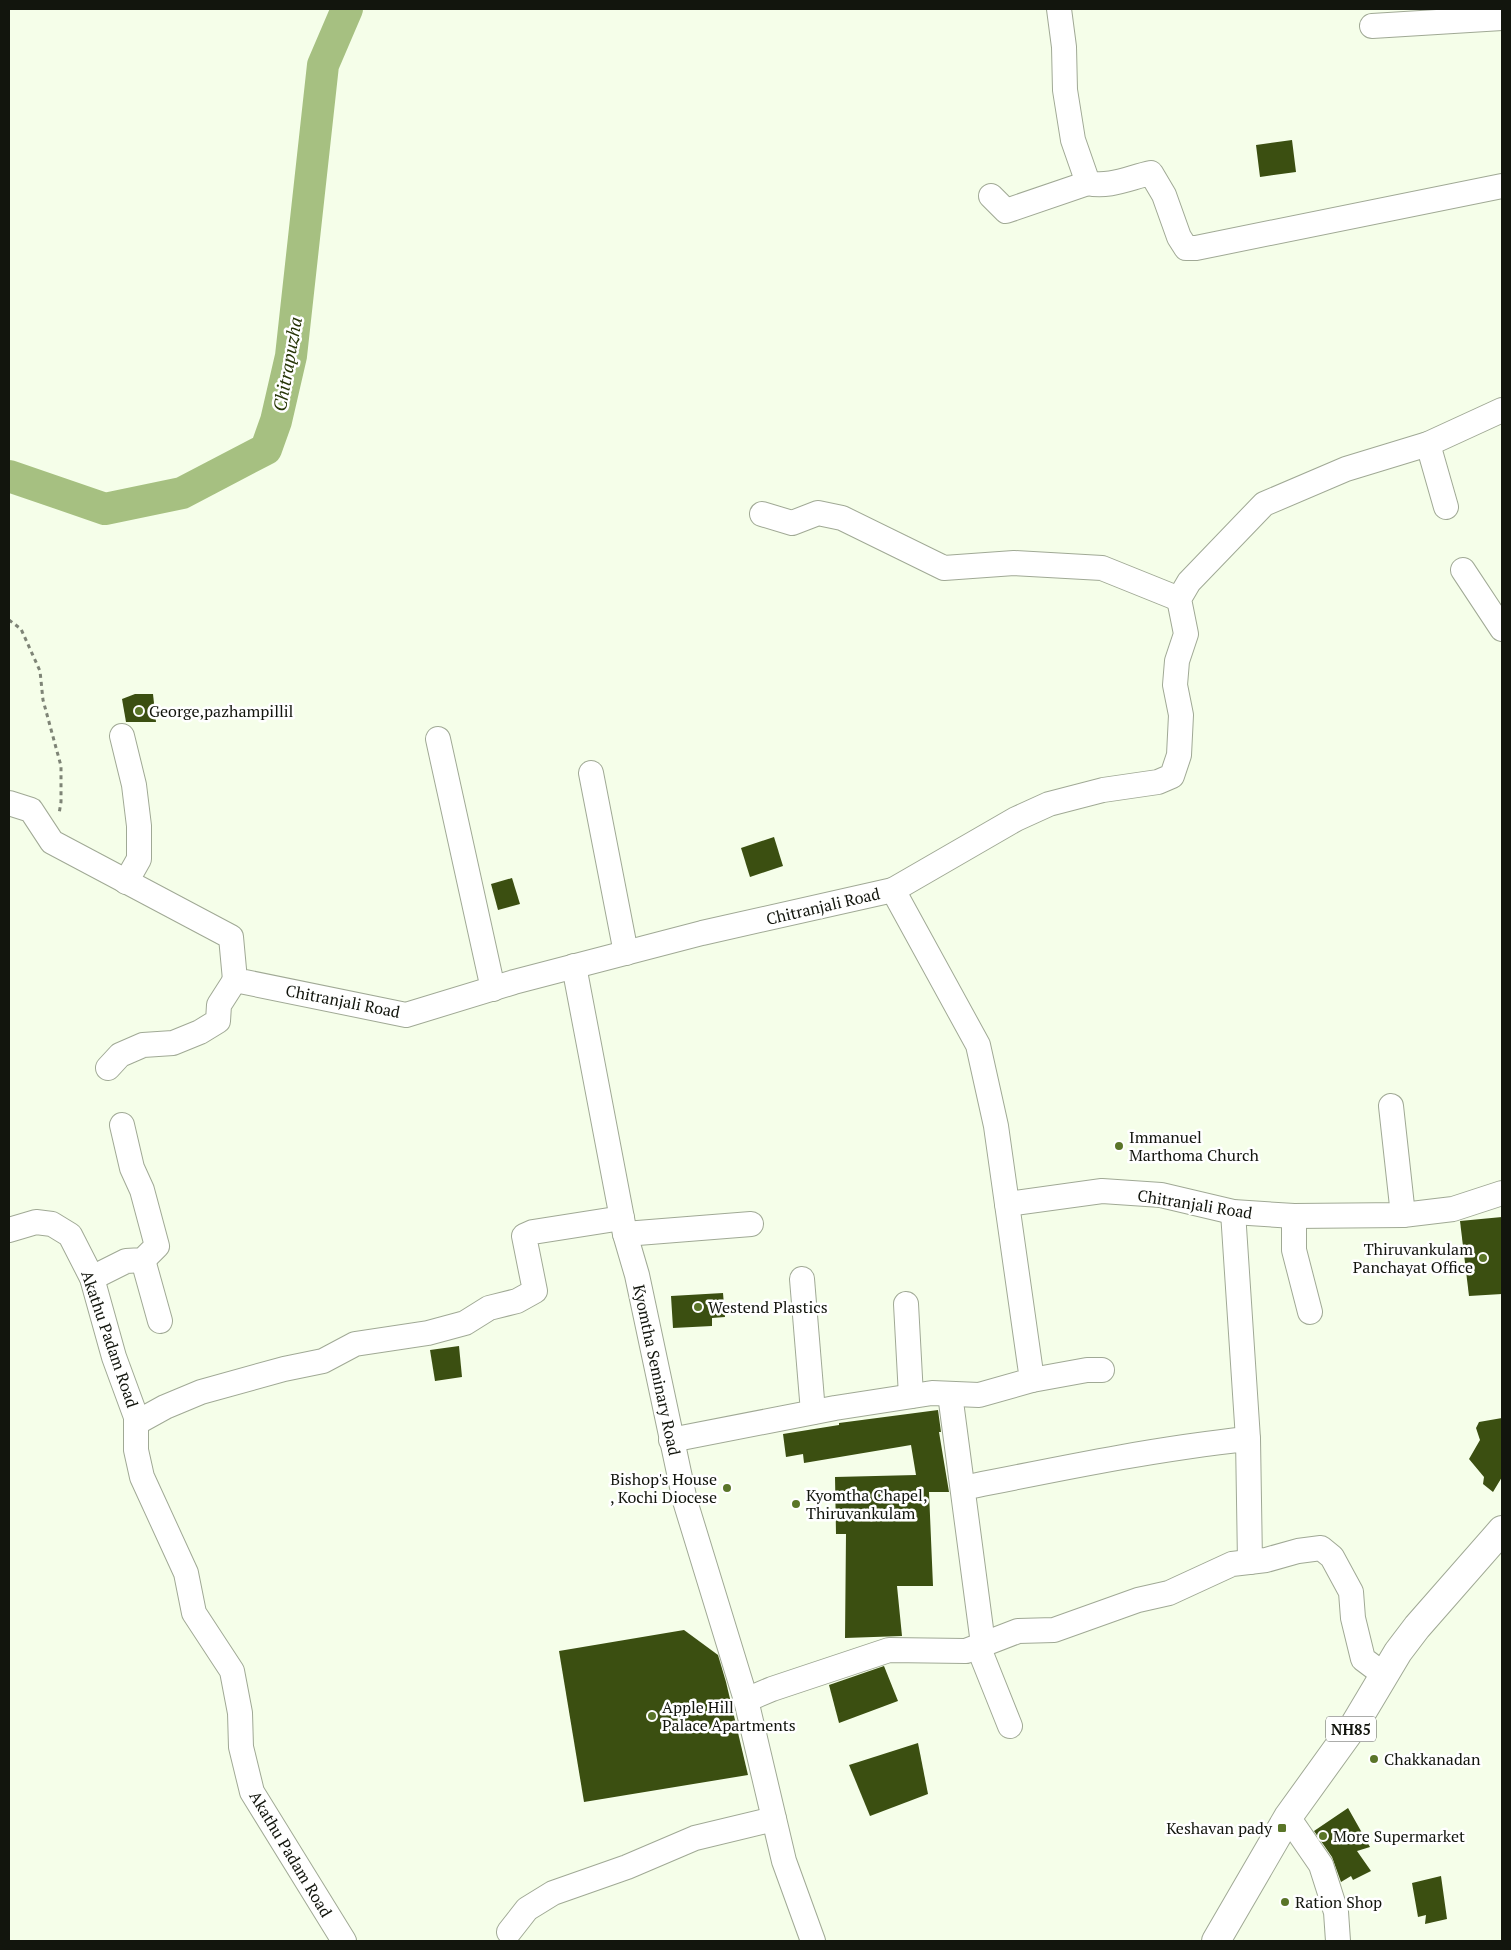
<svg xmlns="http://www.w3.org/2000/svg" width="1511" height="1950" font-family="'PT Serif',serif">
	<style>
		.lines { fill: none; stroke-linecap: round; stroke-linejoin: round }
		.river { stroke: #a6c081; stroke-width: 32 }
		.building { fill: #3b4f11 }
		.minor-casing { stroke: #a0a995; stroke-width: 26 }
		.highway-casing { stroke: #a0a995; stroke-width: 30 }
		.path { stroke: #7e8476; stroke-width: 3; stroke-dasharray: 4 4; stroke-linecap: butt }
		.minor { stroke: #fff; stroke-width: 24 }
		.highway { stroke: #fff; stroke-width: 28 }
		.poi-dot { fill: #5a7528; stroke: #fff; stroke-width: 2 }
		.labels { text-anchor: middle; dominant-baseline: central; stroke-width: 5; stroke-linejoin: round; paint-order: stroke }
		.shield { fill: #fff; stroke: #595b56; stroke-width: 1 }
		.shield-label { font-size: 15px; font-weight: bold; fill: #12150d }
		.poi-label { font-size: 16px; fill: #12150d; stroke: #fff; text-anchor: start }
		.street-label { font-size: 16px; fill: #12150d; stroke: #fff }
		.water-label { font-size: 18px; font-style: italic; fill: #253405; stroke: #fff }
	</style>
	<rect width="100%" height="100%" fill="#f5fee9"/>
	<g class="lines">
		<path class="river" d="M 9,476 L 105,509 L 182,493 L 266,449 L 276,421 L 291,356 L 323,65 L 347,9"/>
	</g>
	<g class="building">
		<path d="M 1292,140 L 1296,172 L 1260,177 L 1256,145 Z"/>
		<path d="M 135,694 L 153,694 L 156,722 L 126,722 L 122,699 Z"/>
		<path d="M 774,837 L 783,866 L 750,877 L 741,848 Z"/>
		<path d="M 512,878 L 520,904 L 498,910 L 491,884 Z"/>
		<path d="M 1502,1217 L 1502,1294 L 1469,1296 L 1460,1221 Z"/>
		<path d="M 723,1293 L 725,1317 L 712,1318 L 712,1326 L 673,1328 L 671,1296 Z"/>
		<path d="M 459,1346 L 462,1377 L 435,1381 L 430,1350 Z"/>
		<path d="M 938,1410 L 941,1432 L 939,1432 L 949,1492 L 929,1492 L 933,1586 L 897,1586 L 902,1636 L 845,1638 L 846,1534 L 836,1534 L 835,1477 L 916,1475 L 911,1445 L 804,1463 L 803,1454 L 786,1457 L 783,1434 L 839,1425 L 839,1423 Z"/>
		<path d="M 1502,1418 L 1502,1477 L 1493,1492 L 1483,1484 L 1484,1477 L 1469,1459 L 1480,1440 L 1476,1428 L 1479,1422 Z"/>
		<path d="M 684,1630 L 718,1655 L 726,1682 L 748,1775 L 584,1802 L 559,1651 Z"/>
		<path d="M 884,1666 L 898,1701 L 839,1723 L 829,1685 Z"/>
		<path d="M 918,1743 L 928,1794 L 870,1816 L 849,1765 Z"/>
		<path d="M 1348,1808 L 1370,1847 L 1357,1851 L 1371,1871 L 1353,1880 L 1351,1876 L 1341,1882 L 1332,1857 L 1314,1831 Z"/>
		<path d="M 1441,1876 L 1447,1919 L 1425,1924 L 1426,1915 L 1418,1917 L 1412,1883 Z"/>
	</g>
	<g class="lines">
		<g class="minor-casing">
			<g id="minor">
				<path d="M 1059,9 L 1064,47 L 1065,90 L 1073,140 L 1088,183 C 1109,188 1131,177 1151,173 L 1164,195 L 1179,237 L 1186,248 L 1196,248 L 1502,186"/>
				<path d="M 1372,26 L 1502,18"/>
				<path d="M 991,196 L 1006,211 L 1088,183"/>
				<path d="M 1428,444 L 1446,507"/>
				<path d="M 762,514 L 792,523 L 818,513 L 842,518 L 944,568 L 1014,563 L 1102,568 L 1179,599"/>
				<path d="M 1463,570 L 1502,629"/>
				<path d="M 122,736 L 134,785 L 139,826 L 139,859 L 126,882"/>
				<path d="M 438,739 L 493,989"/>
				<path d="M 591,773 L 626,953"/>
				<path d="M 9,803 L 31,810 L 52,842 L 231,937 L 235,980 L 406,1015 L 514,982 L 702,933 L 893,890 L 978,1045 L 996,1126 L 1007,1204 L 1102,1191 L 1161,1195 L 1233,1212 L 1294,1216 L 1403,1215 L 1453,1209 L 1502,1193"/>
				<path d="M 893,890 L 1016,819 L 1049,804 L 1103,790 L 1158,782 L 1172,776 L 1179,755 L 1181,715 L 1175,685 L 1177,661 L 1186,634 L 1179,599 L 1189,582 L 1264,504 L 1346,469 L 1428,444 L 1502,410"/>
				<path d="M 574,966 L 625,1234 L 637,1275 L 685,1501 L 746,1700 L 784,1861 L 813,1941"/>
				<path d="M 108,1068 L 120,1055 L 143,1045 L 173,1043 L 200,1032 L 218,1021 L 219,1005 L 235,980"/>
				<path d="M 1391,1106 L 1403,1215"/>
				<path d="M 1233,1212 L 1248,1439"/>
				<path d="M 1294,1216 L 1294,1250 L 1310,1312"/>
				<path d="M 9,1230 L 36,1222 L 52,1224 L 70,1235 L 92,1278 L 114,1357 L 136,1417 L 136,1450 L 142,1477 L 186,1573 L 194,1613 L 232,1671 L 240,1713 L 241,1747 L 252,1792 L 344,1941"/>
				<path d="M 625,1234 L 751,1224"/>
				<path d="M 143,1260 L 160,1321"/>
				<path d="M 92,1278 L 126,1261 L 143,1260 L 157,1246 L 142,1190 L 132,1168 L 122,1125"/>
				<path d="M 802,1279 L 813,1412"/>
				<path d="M 906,1304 L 911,1396"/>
				<path d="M 1032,1380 L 1087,1370 L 1102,1370"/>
				<path d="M 950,1394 L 983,1644"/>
				<path d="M 136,1423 L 165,1407 L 201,1392 L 284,1369 L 323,1361 L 355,1344 L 428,1333 L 465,1323 L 489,1308 L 517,1301 L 535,1291 L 524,1236 L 533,1232 L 622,1218"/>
				<path d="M 671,1440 L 835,1408 L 932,1393 L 979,1395 L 1032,1380 L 1007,1204"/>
				<path d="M 963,1488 C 1058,1469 1152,1449 1248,1439 L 1250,1562"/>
				<path d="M 978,1646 L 1010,1726"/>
				<path d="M 746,1700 L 772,1689 L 889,1650 L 966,1651 L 1018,1631 L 1054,1630 L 1138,1600 L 1169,1593 L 1232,1564 L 1266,1560 L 1298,1551 L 1321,1548 L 1332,1557 L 1351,1592 L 1353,1618 L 1363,1659 L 1383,1674"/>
				<path d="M 1288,1817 L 1321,1865 L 1336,1912 L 1338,1941"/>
				<path d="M 509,1932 L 527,1909 L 553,1893 L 627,1867 L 695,1838 L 774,1819"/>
			</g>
		</g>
		<g class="highway-casing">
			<path id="highway" d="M 1216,1941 L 1288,1817 L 1355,1724 L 1398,1652 L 1417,1627 L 1502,1530"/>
		</g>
		<path class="path" d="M 9,620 L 21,629 L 40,671 L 43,700 L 61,766 L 61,802 L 59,814"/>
		<use href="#minor" class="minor"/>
		<use href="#highway" class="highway"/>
	</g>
	<g class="poi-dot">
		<circle cx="139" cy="711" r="5"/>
		<circle cx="1119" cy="1146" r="5"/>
		<circle cx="1483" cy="1258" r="5"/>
		<circle cx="698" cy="1307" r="5"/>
		<circle cx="727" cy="1488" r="5"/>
		<circle cx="796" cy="1504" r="5"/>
		<circle cx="652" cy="1716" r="5"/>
		<circle cx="1374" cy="1759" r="5"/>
		<rect x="1277" y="1823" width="10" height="10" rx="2.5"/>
		<circle cx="1323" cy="1836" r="5"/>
		<circle cx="1285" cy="1902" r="5"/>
	</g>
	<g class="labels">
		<rect class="shield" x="1326" y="1716.5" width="50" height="25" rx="4"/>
		<g class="shield-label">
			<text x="1351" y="1729">NH85</text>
		</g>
		<g class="poi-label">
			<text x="149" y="711">George,pazhampillil</text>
			<text x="1129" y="1137">Immanuel<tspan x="1129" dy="18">Marthoma Church</tspan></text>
			<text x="1473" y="1249" text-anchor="end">Thiruvankulam<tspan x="1473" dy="18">Panchayat Office</tspan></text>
			<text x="708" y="1307">Westend Plastics</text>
			<text x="717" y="1479" text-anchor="end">Bishop's House<tspan x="717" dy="18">, Kochi Diocese</tspan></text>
			<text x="806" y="1495">Kyomtha Chapel,<tspan x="806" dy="18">Thiruvankulam</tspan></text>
			<text x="662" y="1707">Apple Hill<tspan x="662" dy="18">Palace Apartments</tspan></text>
			<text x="1384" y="1759">Chakkanadan</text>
			<text x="1272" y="1828" text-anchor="end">Keshavan pady</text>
			<text x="1333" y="1836">More Supermarket</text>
			<text x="1295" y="1902">Ration Shop</text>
		</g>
		<g class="street-label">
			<text transform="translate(823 906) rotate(-13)">Chitranjali Road</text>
			<text transform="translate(343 1001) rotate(11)">Chitranjali Road</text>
			<text transform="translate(1195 1204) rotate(9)">Chitranjali Road</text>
			<text transform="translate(110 1339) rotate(71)">Akathu Padam Road</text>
			<text transform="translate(657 1370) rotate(78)">Kyomtha Seminary Road</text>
			<text transform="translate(291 1854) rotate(59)">Akathu Padam Road</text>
		</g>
		<g class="water-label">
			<text transform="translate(287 364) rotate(-80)">Chitrapuzha</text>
		</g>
	</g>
	<rect width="1511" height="1950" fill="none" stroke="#12150d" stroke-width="20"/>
</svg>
